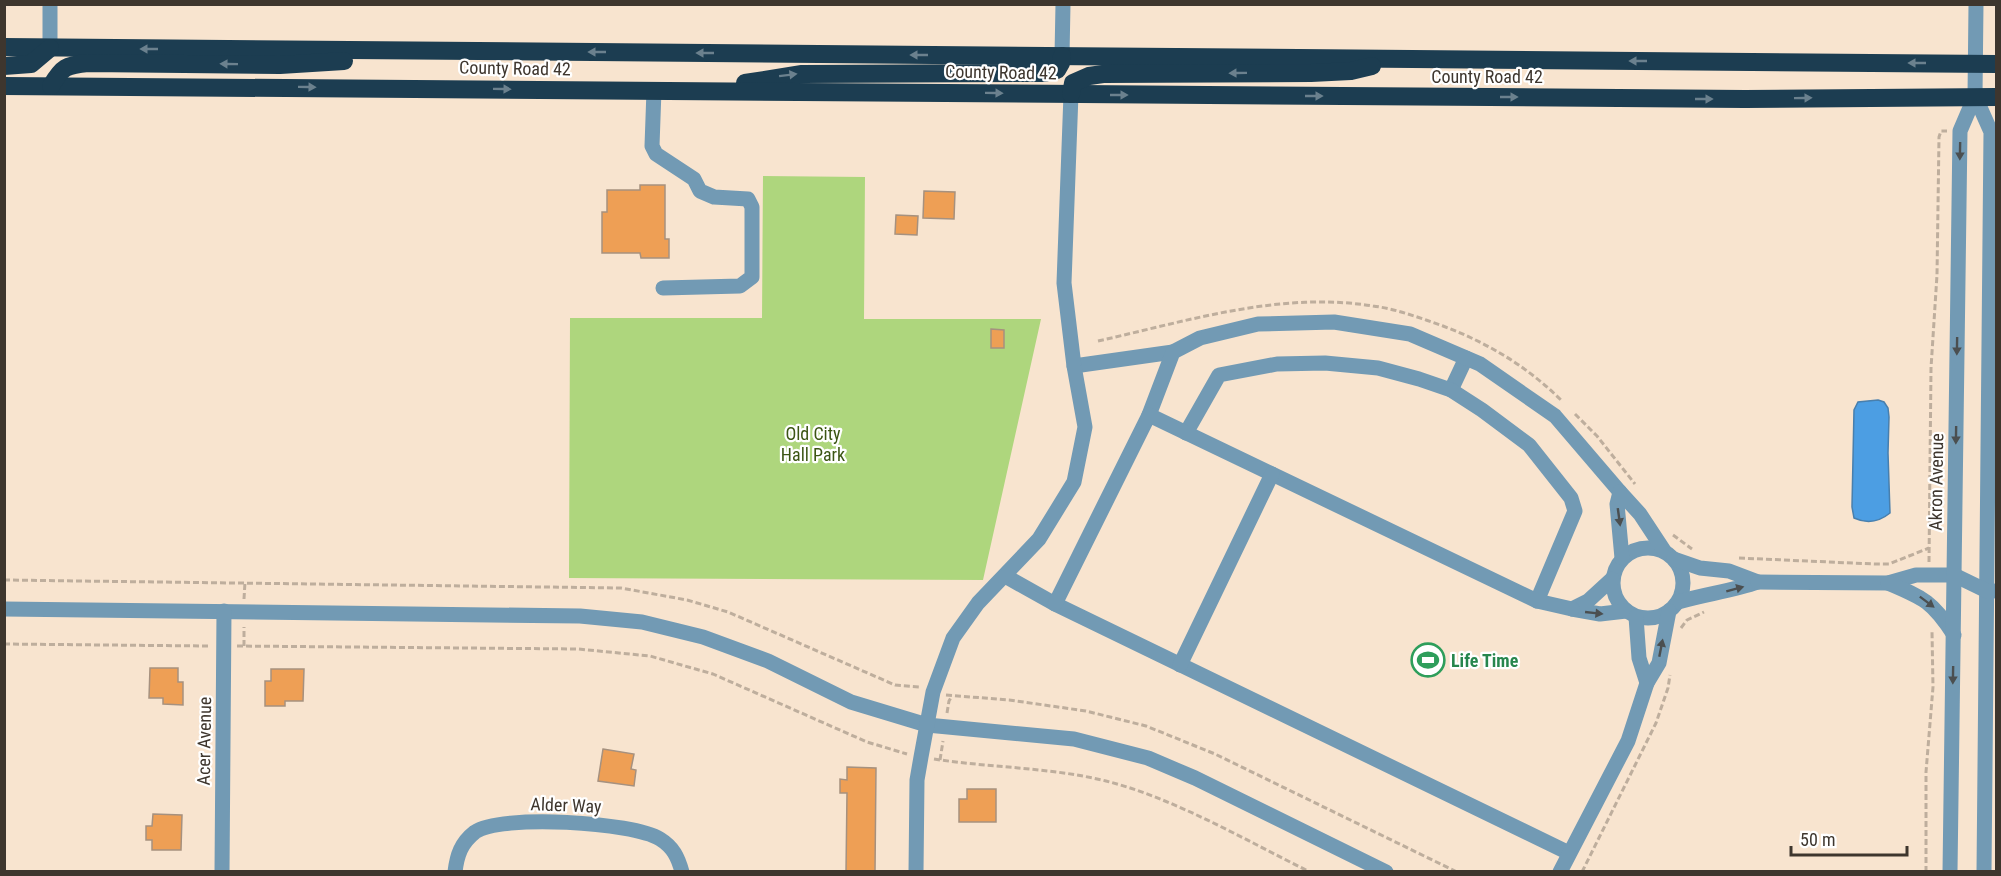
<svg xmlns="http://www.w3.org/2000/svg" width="2001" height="876" font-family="'Roboto Condensed',sans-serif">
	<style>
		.green { fill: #aed67d }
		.water { fill: #4c9ee3; stroke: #487fad; stroke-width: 1.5 }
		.building { fill: #ee9f55; stroke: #a6917f; stroke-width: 1.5 }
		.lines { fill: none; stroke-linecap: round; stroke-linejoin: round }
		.path { stroke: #beae9d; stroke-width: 3; stroke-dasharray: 6 3; stroke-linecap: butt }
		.minor { stroke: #729ab4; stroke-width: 15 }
		.highway { stroke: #1c3d51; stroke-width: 18 }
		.oneway { fill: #6b818e }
		.oneway2 { fill: #4b4f50 }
		.labels { text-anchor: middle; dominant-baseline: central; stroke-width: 4.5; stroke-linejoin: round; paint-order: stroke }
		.street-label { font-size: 18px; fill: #3e362e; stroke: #fff }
		.park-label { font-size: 18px; fill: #3c5614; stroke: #fff }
		.leisure-label { font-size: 18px; font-weight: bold; fill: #27864d; stroke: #fff; text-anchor: start }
	</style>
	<rect width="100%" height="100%" fill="#f8e4cf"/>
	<path class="green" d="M 763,176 L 865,177 L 864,319 L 1041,319 L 983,580 L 569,578 L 570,318 L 762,318 Z"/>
	<path class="water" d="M 1878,400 L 1884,402 L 1888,408 L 1889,417 L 1888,453 L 1890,513 C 1879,522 1867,524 1854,518 L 1852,507 L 1854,410 L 1858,402 Z"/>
	<g class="building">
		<path d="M 640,185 L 665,185 L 665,239 L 669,239 L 669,258 L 641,258 L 640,253 L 602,253 L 602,212 L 607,212 L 607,190 L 640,190 Z"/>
		<path d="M 924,191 L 955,192 L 954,219 L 923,218 Z"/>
		<path d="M 896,215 L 918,216 L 917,235 L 895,234 Z"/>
		<path d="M 991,329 L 1004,330 L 1004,348 L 991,348 Z"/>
		<path d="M 150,668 L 178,668 L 178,682 L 183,682 L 183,705 L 163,704 L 163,698 L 149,698 Z"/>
		<path d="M 271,669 L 304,669 L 303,701 L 285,701 L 285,706 L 265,706 L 265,681 L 271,681 Z"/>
		<path d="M 603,749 L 634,754 L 631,769 L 636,770 L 634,786 L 598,781 Z"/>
		<path d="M 847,767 L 876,768 L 875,872 L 846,872 L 847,793 L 840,793 L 840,779 L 847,780 Z"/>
		<path d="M 967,789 L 996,789 L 996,822 L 959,822 L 959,799 L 967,799 Z"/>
		<path d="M 153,814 L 182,815 L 181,850 L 152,850 L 152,840 L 146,840 L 146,826 L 152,826 Z"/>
	</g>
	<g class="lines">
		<g class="path">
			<path d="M 1098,341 C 1188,321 1280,291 1373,306 C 1397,309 1420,318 1443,326 C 1488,343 1528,367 1562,401"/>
			<path d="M 1575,414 L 1597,436 L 1635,484"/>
			<path d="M 1673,535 L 1692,549"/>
			<path d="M 1739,558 L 1874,564 L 1889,564 L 1929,548"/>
			<path d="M 1929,562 L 1931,368 L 1937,275 L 1939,137 L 1941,131 L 1947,131"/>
			<path d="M 4,580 L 621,588 L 687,600 L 728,612 L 895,685 L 919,687"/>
			<path d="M 244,599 L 245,582"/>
			<path d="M 1681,628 L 1687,620 L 1704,612"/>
			<path d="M 4,644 L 209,646"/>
			<path d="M 237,646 L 578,649 L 650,656 L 713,674 L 867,742 L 907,754"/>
			<path d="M 244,646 L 244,627"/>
			<path d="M 946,695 L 1009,700 L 1086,711 L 1146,726 L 1215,754 L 1457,872"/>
			<path d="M 947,713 L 949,701 L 952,696"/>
			<path d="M 934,759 C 992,768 1049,767 1106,781 C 1174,798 1247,841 1310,872"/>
			<path d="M 940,760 L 943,741"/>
			<path d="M 1582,872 L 1656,723 L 1668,688 L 1670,675"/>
			<path d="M 1926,872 L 1926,772 L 1933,687 L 1932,631"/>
		</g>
		<g class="minor">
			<path d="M 50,4 L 50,48"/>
			<path d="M 1062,56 L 1063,4"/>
			<path d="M 654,90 L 652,146 L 656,154 L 694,179 L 700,191 L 714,197 L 748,199 L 752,207 L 752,277 L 740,286 L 663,288"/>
			<path d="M 1975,96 L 1991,132 L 1984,872"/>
			<path d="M 1074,366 L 1173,352"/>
			<path d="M 1451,390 L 1466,358"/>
			<path d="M 1149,415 L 1173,352 L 1200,338 L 1258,324 L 1334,322 L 1410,334 L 1480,364 L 1555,416 L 1620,492"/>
			<path d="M 1186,433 L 1219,375 L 1277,364 L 1325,363 L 1378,368 L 1419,379 L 1451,390 L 1482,410 L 1529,445 L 1571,498 L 1575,511 L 1537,601"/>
			<circle cx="1648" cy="583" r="35"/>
			<path d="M 1622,558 L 1617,504 L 1620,492 L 1640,514 L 1665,552"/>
			<path d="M 1674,559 L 1700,568 L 1729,571 L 1758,582 C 1732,591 1705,594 1678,602"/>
			<path d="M 1005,576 L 1055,604 L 1569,853"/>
			<path d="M 1612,579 L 1588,601 L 1572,609 L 1600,614 L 1626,611"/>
			<path d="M 1758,582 L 1888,583 L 1916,575 L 1954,575 L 1987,591 L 1994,591"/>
			<path d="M 1888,583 C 1924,598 1933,602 1954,635"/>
			<path d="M 1055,604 L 1149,415 L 1537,601 L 1572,609"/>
			<path d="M 4,609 L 580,616 L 642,622 L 703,637 L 768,661 L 851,702 L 927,725 L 1074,739 L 1148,758 L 1195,778 L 1386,872"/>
			<path d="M 1636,617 L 1639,658 L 1647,683"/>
			<path d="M 1180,665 L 1272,474"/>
			<path d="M 222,872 L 224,611"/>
			<path d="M 455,872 C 457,855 461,843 475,832 C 500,814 633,822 660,839 C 673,847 678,857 682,872"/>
			<path d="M 916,872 L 917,780 L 921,757 L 933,692 L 953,638 L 978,603 L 1039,539 L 1074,482 L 1085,427 L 1074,366 L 1064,283 L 1071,94"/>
			<path d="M 1560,872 L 1628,741 L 1647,683 L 1659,663 L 1669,611"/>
			<path d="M 1950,872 L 1960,131 L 1975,96 L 1976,4"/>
		</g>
		<g class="highway">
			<path d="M 4,47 L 1996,64"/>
			<path d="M 4,66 L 31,64 L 50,48"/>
			<path d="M 745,83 L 802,74 L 1044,73 L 1057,70 L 1061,63 L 1062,56"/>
			<path d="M 4,86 L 1745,99 L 1996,97"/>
			<path d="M 51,86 C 62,67 66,65 88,63 L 280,65 L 344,61"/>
			<path d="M 1071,94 L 1073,83 L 1089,76 L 1103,74 L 1311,73 L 1351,71 L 1372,66"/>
		</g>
	</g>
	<defs><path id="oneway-solid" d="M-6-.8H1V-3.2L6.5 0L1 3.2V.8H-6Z" transform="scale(1.5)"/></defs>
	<g class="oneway">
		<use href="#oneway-solid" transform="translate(149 49) rotate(-180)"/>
		<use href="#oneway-solid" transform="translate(597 52) rotate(-180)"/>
		<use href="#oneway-solid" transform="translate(705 53) rotate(-180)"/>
		<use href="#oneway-solid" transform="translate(919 55) rotate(-180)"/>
		<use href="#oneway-solid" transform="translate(1638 61) rotate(-180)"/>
		<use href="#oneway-solid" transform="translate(1917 63) rotate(-180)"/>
		<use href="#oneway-solid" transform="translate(229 64) rotate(-179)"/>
		<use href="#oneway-solid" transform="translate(1238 73) rotate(179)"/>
		<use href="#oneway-solid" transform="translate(788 75) rotate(-7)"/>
		<use href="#oneway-solid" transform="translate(307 87) rotate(1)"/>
		<use href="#oneway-solid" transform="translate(502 89) rotate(1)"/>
		<use href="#oneway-solid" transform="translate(994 93) rotate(1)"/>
		<use href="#oneway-solid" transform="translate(1119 95)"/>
		<use href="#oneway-solid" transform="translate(1314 96)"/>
		<use href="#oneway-solid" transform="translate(1509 97)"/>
		<use href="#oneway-solid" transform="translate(1803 98) rotate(-1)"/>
		<use href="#oneway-solid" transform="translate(1704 99)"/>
	</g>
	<g class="oneway2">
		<use href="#oneway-solid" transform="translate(1960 151) rotate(91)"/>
		<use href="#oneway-solid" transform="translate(1957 346) rotate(91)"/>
		<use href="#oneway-solid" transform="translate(1956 435) rotate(91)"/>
		<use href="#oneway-solid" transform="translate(1619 517) rotate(82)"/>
		<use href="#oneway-solid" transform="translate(1735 589) rotate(-15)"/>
		<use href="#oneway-solid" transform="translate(1927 602) rotate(37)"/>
		<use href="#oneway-solid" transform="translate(1594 613) rotate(6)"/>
		<use href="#oneway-solid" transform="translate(1661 648) rotate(-79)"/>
		<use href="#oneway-solid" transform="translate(1953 675) rotate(91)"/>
	</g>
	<defs>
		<g id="stadium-ring" transform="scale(1.725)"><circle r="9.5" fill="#fff" stroke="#2e9e5b" stroke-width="1.5"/><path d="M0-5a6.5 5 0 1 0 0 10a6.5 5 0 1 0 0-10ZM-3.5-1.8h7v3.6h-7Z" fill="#2e9e5b"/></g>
	</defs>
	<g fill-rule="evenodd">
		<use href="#stadium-ring" x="1428" y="660"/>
	</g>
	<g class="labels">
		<g class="street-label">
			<text transform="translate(515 68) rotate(1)">County Road 42</text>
			<text transform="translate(1001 72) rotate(1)">County Road 42</text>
			<text x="1487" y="76">County Road 42</text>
			<text transform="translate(1936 482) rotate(-89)">Akron Avenue</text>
			<text transform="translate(204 741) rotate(-89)">Acer Avenue</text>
			<text transform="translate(566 805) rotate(2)">Alder Way</text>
		</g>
		<g class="park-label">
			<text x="813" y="433">Old City<tspan x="813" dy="21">Hall Park</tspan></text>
		</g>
		<g class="leisure-label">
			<text x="1451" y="660">Life Time</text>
		</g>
	</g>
	<rect width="2001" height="876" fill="none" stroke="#3e362e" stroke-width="12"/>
	<path d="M1791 846v9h116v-9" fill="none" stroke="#3e362e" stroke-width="3"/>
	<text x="1800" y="846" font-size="18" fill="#3e362e" stroke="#ffffff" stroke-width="4.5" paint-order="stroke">50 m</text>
</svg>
